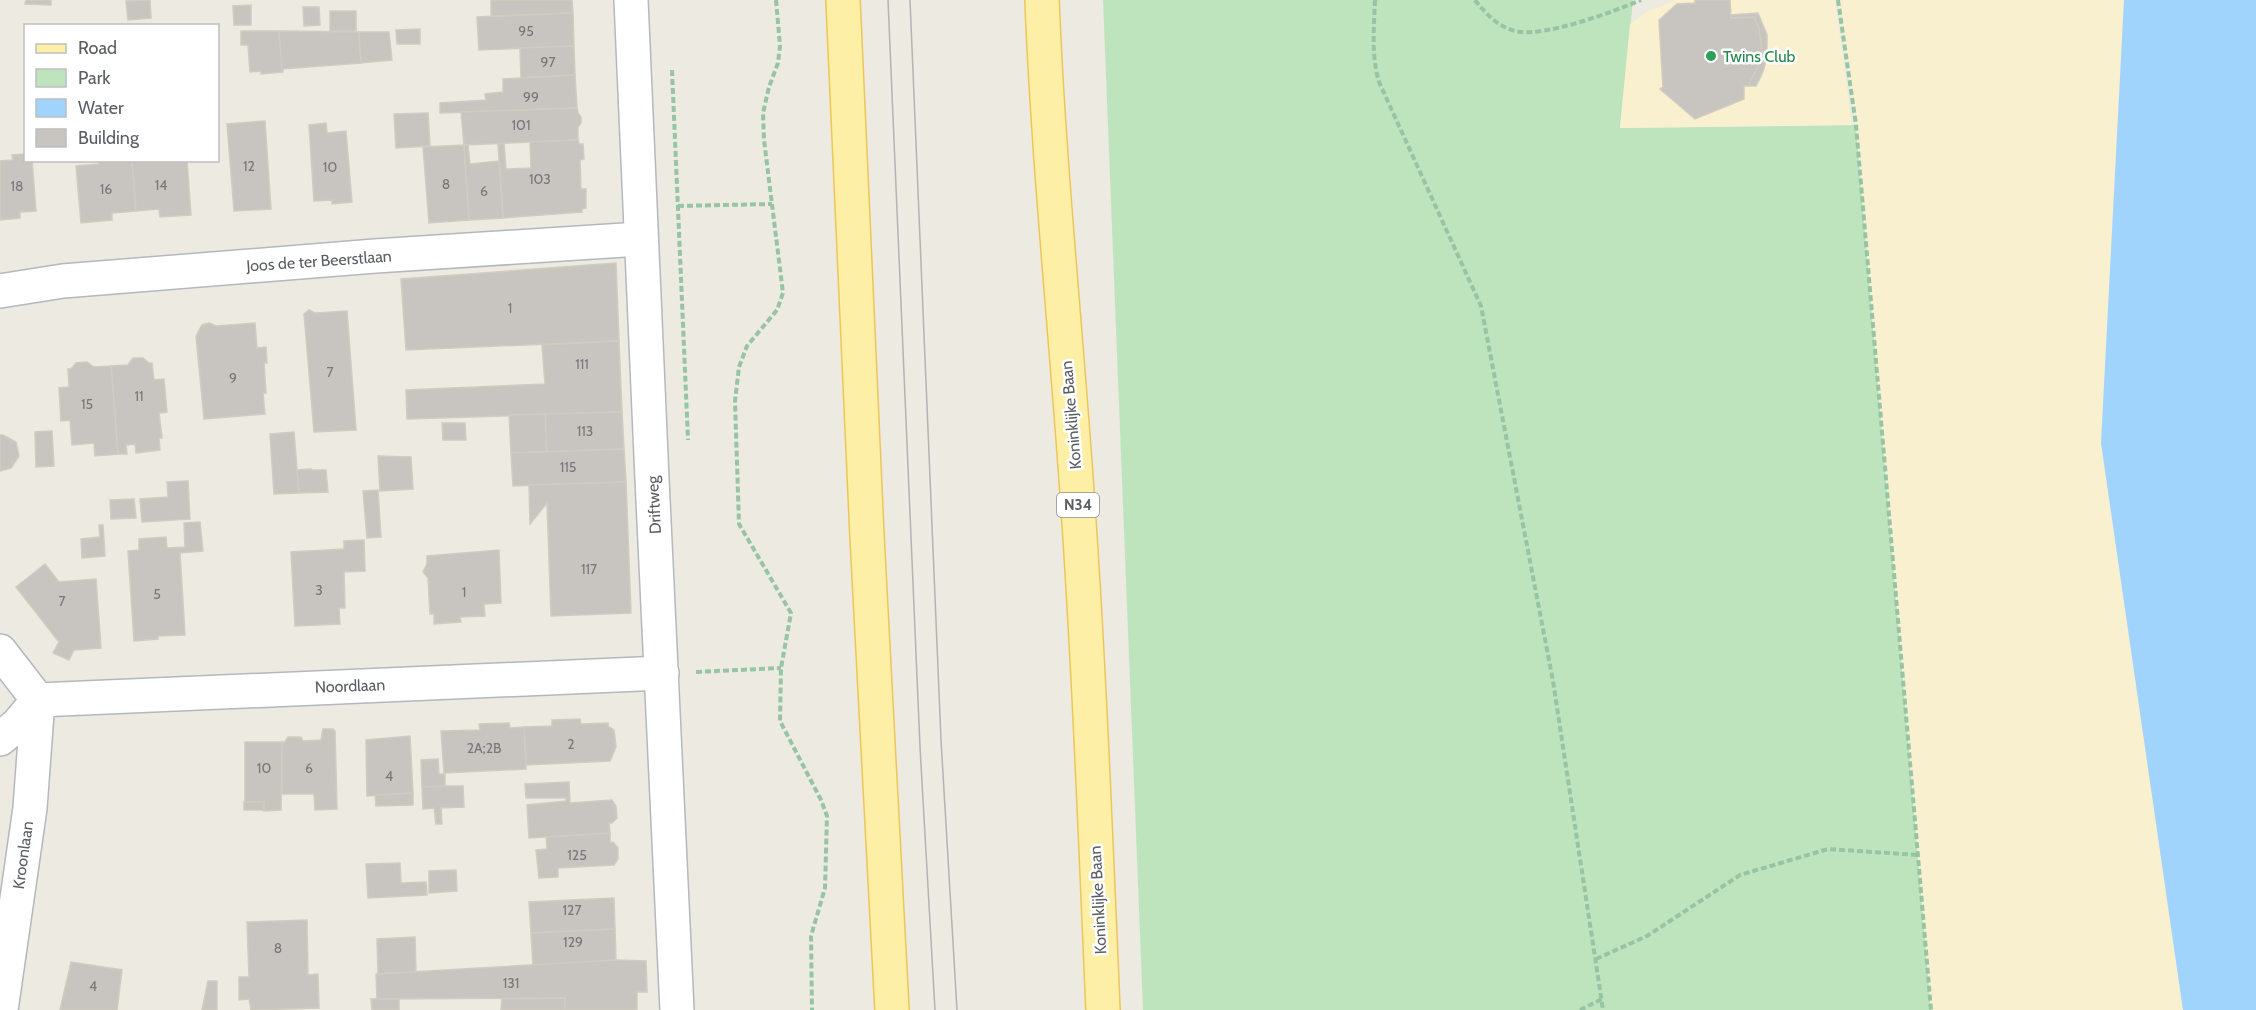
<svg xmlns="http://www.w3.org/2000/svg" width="2256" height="1010" font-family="Cabin,sans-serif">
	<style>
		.green { fill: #bee4be }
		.sand { fill: #f9f0d0 }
		.water { fill: #a1d4fd }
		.building { fill: #c8c4bf; stroke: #d1ccc0; stroke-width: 1.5 }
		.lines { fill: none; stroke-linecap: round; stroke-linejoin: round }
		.street-casing { stroke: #b4b7bc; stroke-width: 36 }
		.secondary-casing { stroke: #b5b8be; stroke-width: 36 }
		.primary-casing { stroke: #eec559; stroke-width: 36 }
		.path { stroke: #97c4a4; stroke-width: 4; stroke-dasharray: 6 3; stroke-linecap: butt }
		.street { stroke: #fff; stroke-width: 33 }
		.secondary { stroke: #fff; stroke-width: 33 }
		.primary { stroke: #fdf0a6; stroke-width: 33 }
		.tram { stroke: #b2b3b3; stroke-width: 1.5 }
		.leisure-dot { fill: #2e9e5b; stroke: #fff; stroke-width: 2 }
		.labels { text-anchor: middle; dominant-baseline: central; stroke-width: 5; stroke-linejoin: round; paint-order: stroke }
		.number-label { font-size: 14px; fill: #767779 }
		.shield { fill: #fff; stroke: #8c8e91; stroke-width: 1.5 }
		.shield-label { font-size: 15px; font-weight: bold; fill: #5a5d62 }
		.leisure-label { font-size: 16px; fill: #27864d; stroke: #fff; text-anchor: start }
		.street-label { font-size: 16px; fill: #5a5d62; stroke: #fff }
	</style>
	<rect width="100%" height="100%" fill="#eceae1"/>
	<path class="green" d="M 1103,0 L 1633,0 L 1620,128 L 1856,125 L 1931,1010 L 1143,1010 Z"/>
	<g class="sand">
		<path d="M 1676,0 L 1835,0 L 1852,125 L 1620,128 L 1630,24 L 1646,12 Z"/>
		<path d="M 1838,0 L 2124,0 L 2101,443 L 2183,1010 L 1931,1010 L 1856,125 Z"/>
	</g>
	<path class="water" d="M 2124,0 L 2256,0 L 2256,1010 L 2183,1010 L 2101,443 Z"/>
	<g class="building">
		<path d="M 26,0 L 51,0 L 51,5 L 25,4 Z"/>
		<path d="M 150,0 L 151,18 L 128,20 L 126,1 Z"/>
		<path d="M 491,0 L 572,0 L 573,13 L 491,16 Z"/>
		<path d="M 1695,0 L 1730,0 L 1731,18 L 1754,17 L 1759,28 L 1762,50 L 1757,73 L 1748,86 L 1744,86 L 1744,99 L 1695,119 L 1660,89 L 1663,87 L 1659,20 L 1677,4 L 1695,3 Z"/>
		<path d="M 251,5 L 251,25 L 234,25 L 233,6 Z"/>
		<path d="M 303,7 L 319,7 L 320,25 L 304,26 Z"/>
		<rect x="330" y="11" width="26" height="20"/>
		<path d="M 573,13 L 574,46 L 479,50 L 477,17 Z"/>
		<path d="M 1758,13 L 1767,35 L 1767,57 L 1763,72 L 1756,86 L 1748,86 L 1761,61 L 1762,50 L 1759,28 L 1754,17 L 1731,18 L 1731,15 Z"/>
		<path d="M 420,29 L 420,44 L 397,44 L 396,30 Z"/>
		<path d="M 241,31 L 279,31 L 283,72 L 261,74 L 261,71 L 250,72 L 248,45 L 241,45 Z"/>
		<path d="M 279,31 L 359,32 L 361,63 L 282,69 Z"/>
		<path d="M 359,32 L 389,32 L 392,60 L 361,63 Z"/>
		<path d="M 574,46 L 575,75 L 521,78 L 520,48 Z"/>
		<path d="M 575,75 L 577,108 L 440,113 L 440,103 L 486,100 L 485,94 L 503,92 L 503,79 Z"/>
		<path d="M 577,108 L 578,113 L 581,117 L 581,123 L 578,127 L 578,140 L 464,145 L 461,112 Z"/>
		<path d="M 428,113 L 430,146 L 396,148 L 394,114 Z"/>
		<path d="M 265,121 L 271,209 L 234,211 L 227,124 Z"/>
		<path d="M 326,123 L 327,133 L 346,131 L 352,202 L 332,204 L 332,200 L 314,201 L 309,125 Z"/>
		<path d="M 578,140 L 579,144 L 583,144 L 584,159 L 580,160 L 581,189 L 586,189 L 586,208 L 582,209 L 582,212 L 503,218 L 498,144 L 504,143 L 506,169 L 531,168 L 530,142 Z"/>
		<path d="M 464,145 L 469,220 L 429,223 L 423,147 Z"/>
		<path d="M 464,145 L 468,145 L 470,164 L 499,161 L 503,218 L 469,220 Z"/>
		<path d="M 26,154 L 26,160 L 32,160 L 36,211 L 20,212 L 20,218 L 0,220 L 0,161 L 13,160 L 12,155 Z"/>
		<path d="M 99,160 L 132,161 L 136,211 L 112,213 L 112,220 L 81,223 L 76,166 L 99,164 Z"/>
		<path d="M 187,160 L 191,215 L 160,217 L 159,209 L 136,211 L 132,161 Z"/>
		<path d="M 616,263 L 619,341 L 406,350 L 401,279 Z"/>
		<path d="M 309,310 L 315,313 L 347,311 L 356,430 L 314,432 L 304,314 Z"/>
		<path d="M 209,323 L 216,326 L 255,323 L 257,348 L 266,347 L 267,363 L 264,363 L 266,393 L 263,393 L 265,414 L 204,419 L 196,336 L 202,325 Z"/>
		<path d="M 619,341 L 622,412 L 407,419 L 406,390 L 545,384 L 542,345 Z"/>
		<path d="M 133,358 L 143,358 L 149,363 L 152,363 L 154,380 L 164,379 L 167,412 L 159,413 L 162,438 L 159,438 L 160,450 L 136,453 L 135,444 L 126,445 L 127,454 L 118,454 L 111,366 L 128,365 Z"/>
		<path d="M 87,362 L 94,367 L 111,366 L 118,454 L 95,456 L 94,443 L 72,445 L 70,420 L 61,421 L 59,388 L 69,387 L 68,369 L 71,369 L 76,363 Z"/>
		<path d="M 622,412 L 624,449 L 547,452 L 545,414 Z"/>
		<path d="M 545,414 L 547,452 L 511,453 L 509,415 Z"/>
		<path d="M 442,423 L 465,423 L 466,440 L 443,440 Z"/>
		<path d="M 52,431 L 54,466 L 36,467 L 35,432 Z"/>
		<path d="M 294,432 L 299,493 L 274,494 L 270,434 Z"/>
		<path d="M 0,435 L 3,435 L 16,442 L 19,456 L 11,468 L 0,471 Z"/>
		<path d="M 624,449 L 626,482 L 513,486 L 511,453 Z"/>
		<path d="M 378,456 L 411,457 L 413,489 L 380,491 Z"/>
		<path d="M 311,469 L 312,470 L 326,470 L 328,492 L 299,493 L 297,470 Z"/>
		<path d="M 188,481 L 190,519 L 142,522 L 140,499 L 168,497 L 167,482 Z"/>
		<path d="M 626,482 L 631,613 L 551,616 L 547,503 L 530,524 L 529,485 Z"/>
		<path d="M 378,490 L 381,537 L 367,538 L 363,491 Z"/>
		<path d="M 134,499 L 136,518 L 111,519 L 110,500 Z"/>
		<path d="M 200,522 L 203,551 L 180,553 L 185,635 L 158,636 L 158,639 L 134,641 L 128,551 L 139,550 L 139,539 L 166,537 L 167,548 L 185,547 L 184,523 Z"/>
		<path d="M 99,525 L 103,525 L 105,556 L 82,558 L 81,539 L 100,537 Z"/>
		<path d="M 364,540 L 365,571 L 344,572 L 345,608 L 339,608 L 340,624 L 295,626 L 291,552 L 344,549 L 344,541 Z"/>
		<path d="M 499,550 L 501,603 L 484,604 L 485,616 L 460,617 L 461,622 L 434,624 L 434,614 L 430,614 L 428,578 L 423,572 L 427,564 L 427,556 Z"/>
		<path d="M 45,564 L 59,582 L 96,579 L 101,648 L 74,650 L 69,660 L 53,653 L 59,642 L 16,587 Z"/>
		<path d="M 580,719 L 581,724 L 608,723 L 608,726 L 614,730 L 616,747 L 610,761 L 526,765 L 524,727 L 552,726 L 552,720 Z"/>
		<path d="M 509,723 L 510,728 L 524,727 L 526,769 L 444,773 L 441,731 L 480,730 L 479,724 Z"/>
		<path d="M 323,729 L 333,729 L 335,731 L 337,809 L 315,810 L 314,794 L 282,794 L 282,742 L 285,742 L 288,737 L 301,737 L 303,741 L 321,740 Z"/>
		<path d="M 410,736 L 413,793 L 367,796 L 366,740 Z"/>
		<path d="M 245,742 L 282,742 L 281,810 L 264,811 L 264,802 L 245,802 Z"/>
		<path d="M 438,759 L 439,774 L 445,774 L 445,786 L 422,787 L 421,760 Z"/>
		<path d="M 569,782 L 570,803 L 612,800 L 616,806 L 617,818 L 612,823 L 609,823 L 610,833 L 529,838 L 527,805 L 566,801 L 566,798 L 526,798 L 525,784 Z"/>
		<path d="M 445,786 L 463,786 L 464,807 L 441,808 L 442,824 L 436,824 L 434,808 L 423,809 L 422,787 Z"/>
		<path d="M 413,793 L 413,805 L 376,806 L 375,795 Z"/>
		<rect x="244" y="802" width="20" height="8"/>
		<path d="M 610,833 L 610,843 L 613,842 L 618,848 L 618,859 L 614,865 L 558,868 L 558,877 L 539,878 L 536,850 L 547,849 L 546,837 Z"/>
		<path d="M 400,863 L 401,883 L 426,882 L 427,895 L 368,898 L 366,864 Z"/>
		<path d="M 456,870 L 457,891 L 429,893 L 429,871 Z"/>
		<path d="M 614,898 L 615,929 L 531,933 L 529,902 Z"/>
		<path d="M 307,920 L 308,975 L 318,974 L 319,1008 L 251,1010 L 249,999 L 239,1000 L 239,977 L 249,977 L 247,922 Z"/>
		<path d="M 615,929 L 616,960 L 533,966 L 531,933 Z"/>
		<path d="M 415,937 L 416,972 L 378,974 L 377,939 Z"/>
		<path d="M 616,960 L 646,961 L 647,992 L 637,992 L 637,1010 L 565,1010 L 565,998 L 377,999 L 376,974 Z"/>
		<path d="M 71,962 L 122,970 L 117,1010 L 60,1010 Z"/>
		<path d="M 208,981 L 217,981 L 217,1010 L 202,1010 Z"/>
		<path d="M 565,998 L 565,1010 L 501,1010 L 502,999 Z"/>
		<path d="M 371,999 L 399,999 L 399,1010 L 372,1010 Z"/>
	</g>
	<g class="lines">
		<g class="street-casing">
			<g id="street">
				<path d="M 0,291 L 63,281 L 375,256 L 640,239"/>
				<path d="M 0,651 L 38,700"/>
				<path d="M 38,700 L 662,673"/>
				<path d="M 0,739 L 17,725 L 38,700"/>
				<path d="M 1,1010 L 30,808 L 38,700"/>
			</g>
		</g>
		<g class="secondary-casing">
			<path id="secondary" d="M 631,0 C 644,337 662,673 677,1010"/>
		</g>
		<g class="primary-casing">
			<g id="primary">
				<path d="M 843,0 L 867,536 L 892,1010"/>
				<path d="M 1042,0 C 1048,151 1063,301 1074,451 C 1088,637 1095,824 1103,1010"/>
			</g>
		</g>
		<g class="path">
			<path d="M 776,0 L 780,46 L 778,63 L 769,87 L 763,113 L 764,140 L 783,293 L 777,310 L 747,346 L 739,367 L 735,401 L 739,524 L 791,613 L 781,668 L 780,721 L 821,800 L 827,816 L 825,888 L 811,936 L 812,1010"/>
			<path d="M 1375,0 C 1374,27 1371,55 1379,82 L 1481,306 L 1553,681 L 1603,1010"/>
			<path d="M 1475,0 C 1486,14 1497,26 1515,31 C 1544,38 1612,12 1641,0"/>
			<path d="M 1838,0 L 1856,125 L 1931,1010"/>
			<path d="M 672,70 L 688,440"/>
			<path d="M 678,206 L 772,204"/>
			<path d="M 696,672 L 781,668"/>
			<path d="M 1596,959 L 1647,936 L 1740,875 L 1828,849 L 1918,855"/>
			<path d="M 1580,1010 L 1602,999"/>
		</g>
		<use href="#street" class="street"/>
		<use href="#secondary" class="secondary"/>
		<use href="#primary" class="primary"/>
		<g class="tram">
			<path d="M 888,0 L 920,747 L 935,1010"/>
			<path d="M 910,0 L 941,740 L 957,1010"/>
		</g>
	</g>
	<circle class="leisure-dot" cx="1711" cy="56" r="6"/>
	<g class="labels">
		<g class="number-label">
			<text x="526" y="31">95</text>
			<text x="548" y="62">97</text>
			<text x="531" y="97">99</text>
			<text x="521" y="125">101</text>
			<text x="249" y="166">12</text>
			<text x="330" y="167">10</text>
			<text x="540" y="179">103</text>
			<text x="446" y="184">8</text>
			<text x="161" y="185">14</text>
			<text x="17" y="186">18</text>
			<text x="106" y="189">16</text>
			<text x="484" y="191">6</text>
			<text x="510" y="308">1</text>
			<text x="582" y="364">111</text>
			<text x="330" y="372">7</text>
			<text x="233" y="378">9</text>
			<text x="139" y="396">11</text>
			<text x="87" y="404">15</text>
			<text x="585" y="431">113</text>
			<text x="568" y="467">115</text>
			<text x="589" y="569">117</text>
			<text x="319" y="590">3</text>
			<text x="464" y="592">1</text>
			<text x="157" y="594">5</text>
			<text x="62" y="601">7</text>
			<text x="571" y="744">2</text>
			<text x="484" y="748">2A;2B</text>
			<text x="264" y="768">10</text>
			<text x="309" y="768">6</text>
			<text x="389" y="776">4</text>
			<text x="577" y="855">125</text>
			<text x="572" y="910">127</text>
			<text x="573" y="942">129</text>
			<text x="278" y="948">8</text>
			<text x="511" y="983">131</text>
			<text x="93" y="986">4</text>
		</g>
		<rect class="shield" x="1057" y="493" width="42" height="24" rx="4.5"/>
		<g class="shield-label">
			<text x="1078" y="505">N34</text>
		</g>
		<g class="leisure-label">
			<text x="1723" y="56">Twins Club</text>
		</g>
		<g class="street-label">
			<text transform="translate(319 261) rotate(-4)">Joos de ter Beerstlaan</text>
			<text transform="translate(1071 415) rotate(-95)">Koninklijke Baan</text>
			<text transform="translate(654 505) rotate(-93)">Driftweg</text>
			<text transform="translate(350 686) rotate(-2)">Noordlaan</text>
			<text transform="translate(23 855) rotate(-82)">Kroonlaan</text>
			<text transform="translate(1098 900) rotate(-93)">Koninklijke Baan</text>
		</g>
	</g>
	<rect x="24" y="24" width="195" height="138" fill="#ffffff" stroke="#bdbec0" stroke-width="1.5"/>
	<rect x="36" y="44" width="30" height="9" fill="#fdf0a6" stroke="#bdbec0" stroke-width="1.5"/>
	<text x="78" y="54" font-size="18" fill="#5a5d62">Road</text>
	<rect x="36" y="69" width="30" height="18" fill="#bee4be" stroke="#bdbec0" stroke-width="1.5"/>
	<text x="78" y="84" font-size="18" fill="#5a5d62">Park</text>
	<rect x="36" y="99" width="30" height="18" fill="#a1d4fd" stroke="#bdbec0" stroke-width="1.5"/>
	<text x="78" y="114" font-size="18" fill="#5a5d62">Water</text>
	<rect x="36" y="129" width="30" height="18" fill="#c8c4bf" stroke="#bdbec0" stroke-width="1.5"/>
	<text x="78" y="144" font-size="18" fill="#5a5d62">Building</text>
</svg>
